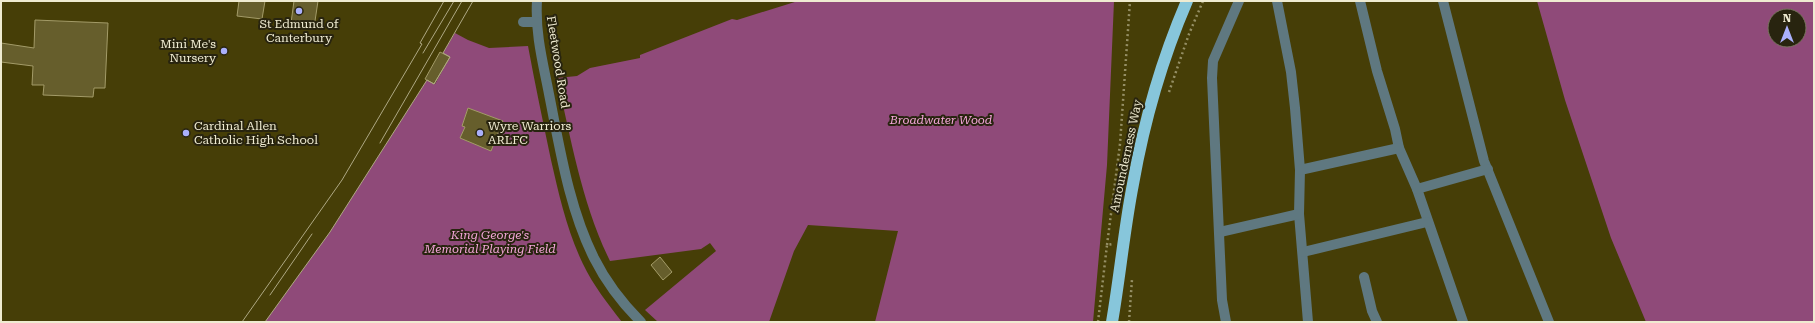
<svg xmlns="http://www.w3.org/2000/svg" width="1815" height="323" font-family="'Roboto Serif',serif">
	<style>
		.green { fill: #8f4a79; fill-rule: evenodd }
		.building { fill: #665e2c; stroke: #a39b68 }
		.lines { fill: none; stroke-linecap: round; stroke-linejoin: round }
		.path { stroke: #958f65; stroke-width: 2.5; stroke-dasharray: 2 3; stroke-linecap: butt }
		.minor { stroke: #5f7880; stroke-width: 10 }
		.highway { stroke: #87c6db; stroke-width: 12 }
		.tram { stroke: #aea883; stroke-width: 1 }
		.poi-dot { fill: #aab0fb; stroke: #28240f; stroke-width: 1.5 }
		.labels { text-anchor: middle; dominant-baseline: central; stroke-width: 4; stroke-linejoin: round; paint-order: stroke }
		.poi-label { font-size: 12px; fill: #efebd1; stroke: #28240f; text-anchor: start }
		.street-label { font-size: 12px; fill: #efebd1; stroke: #28240f }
		.park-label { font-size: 12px; font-style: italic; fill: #f4a6d9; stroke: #28240f }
	</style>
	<rect width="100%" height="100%" fill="#463e07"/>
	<g class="green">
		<path d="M 798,1 L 1114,1 L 1107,165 L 1093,322 L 875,322 L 898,231 L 808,225 L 794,251 L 769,322 L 658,322 L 645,310 L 716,251 L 710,243 L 701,249 L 610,261 C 582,204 571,139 557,78 L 577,76 L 590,68 L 640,58 L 640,55 L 732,19 L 737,20 Z"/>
		<path d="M 1537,1 L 1814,1 L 1814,322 L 1646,322 L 1611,238 L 1565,100 ZM 1775,16 L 1799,16 L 1799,40 L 1775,40 Z"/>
		<path d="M 455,33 L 468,40 L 489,48 L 528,46 C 535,84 543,122 551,160 C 559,195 567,231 583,264 C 593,285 608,304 622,322 L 265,322 L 330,232 L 427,80 L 435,84 L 450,57 L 443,53 Z"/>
	</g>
	<g class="building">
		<path d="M 239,1 L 265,1 L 262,19 L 237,16 Z"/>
		<path d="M 294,1 L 318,1 L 315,21 L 310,26 L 291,23 Z"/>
		<path d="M 35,20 L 108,23 L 105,88 L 94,88 L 93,97 L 43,95 L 44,85 L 32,85 L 33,66 L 1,62 L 1,43 L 34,48 Z"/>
		<path d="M 440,52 L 450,57 L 434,84 L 425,79 Z"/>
		<path d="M 468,108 L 503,121 L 491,151 L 460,138 L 465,127 L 462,126 Z"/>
		<path d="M 660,257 L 672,272 L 663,280 L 651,265 Z"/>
	</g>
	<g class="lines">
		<g class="path">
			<path d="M 1169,92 L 1189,34 L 1203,1"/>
			<path d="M 1107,245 L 1120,144 L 1130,1"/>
			<path d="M 1098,322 L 1107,245 L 1113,244"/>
			<path d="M 1129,322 L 1132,279"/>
		</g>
		<g class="minor">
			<path d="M 537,1 C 535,33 543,63 549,94 C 560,149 569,208 594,258 C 606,282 622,303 641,322"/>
			<path d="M 1277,1 L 1291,72 L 1295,108 L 1300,170 L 1299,214 L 1308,322"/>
			<path d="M 1360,1 L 1377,71 L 1395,129 L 1399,148 L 1417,189 L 1463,322"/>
			<path d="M 1443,1 L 1484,161 L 1549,322"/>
			<path d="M 523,22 L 537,22"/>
			<path d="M 1300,170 L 1399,148"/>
			<path d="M 1417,189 L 1488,169"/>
			<path d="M 1220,232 L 1299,214"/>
			<path d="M 1303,252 L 1427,222"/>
			<path d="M 1364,277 L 1372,311 L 1377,322"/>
			<path d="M 1226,322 L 1222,300 L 1212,78 L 1213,61 L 1239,1"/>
		</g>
		<path class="highway" d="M 1112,322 C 1120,276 1124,230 1133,184 C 1144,122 1162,59 1187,1"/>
		<g class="tram">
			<path d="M 423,53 L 454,1"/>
			<path d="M 380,143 L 462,1"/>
			<path d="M 270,295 L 312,234"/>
			<path d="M 242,322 L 342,180 L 422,44 L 420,43 L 444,1"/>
			<path d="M 265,322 L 330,232 L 427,80 L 434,84 L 450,57 L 443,53 L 473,1"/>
		</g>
	</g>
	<g class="poi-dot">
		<circle cx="299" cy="11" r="4"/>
		<circle cx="224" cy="51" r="4"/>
		<circle cx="186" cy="133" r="4"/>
		<circle cx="480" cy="133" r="4"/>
	</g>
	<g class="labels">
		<g class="poi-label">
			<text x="299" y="24" text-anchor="middle">St Edmund of<tspan x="299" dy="14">Canterbury</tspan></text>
			<text x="216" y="44" text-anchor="end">Mini Me's<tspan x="216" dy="14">Nursery</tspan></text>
			<text x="194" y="126">Cardinal Allen<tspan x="194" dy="14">Catholic High School</tspan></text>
			<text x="488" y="126">Wyre Warriors<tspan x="488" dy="14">ARLFC</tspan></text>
		</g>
		<g class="street-label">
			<text transform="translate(558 62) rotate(81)">Fleetwood Road</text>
			<text transform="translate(1126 156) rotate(-78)">Amounderness Way</text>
		</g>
		<g class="park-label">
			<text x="941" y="120">Broadwater Wood</text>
			<text x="490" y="235">King George's<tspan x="490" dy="14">Memorial Playing Field</tspan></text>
		</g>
	</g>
	<rect width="1815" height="323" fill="none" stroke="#efebd1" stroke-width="4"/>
	<g transform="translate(1787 28)"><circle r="19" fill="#28240f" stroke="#78745d"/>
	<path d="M0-3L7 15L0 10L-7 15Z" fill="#aab0fb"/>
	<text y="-6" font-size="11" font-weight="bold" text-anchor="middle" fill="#efebd1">N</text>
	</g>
</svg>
